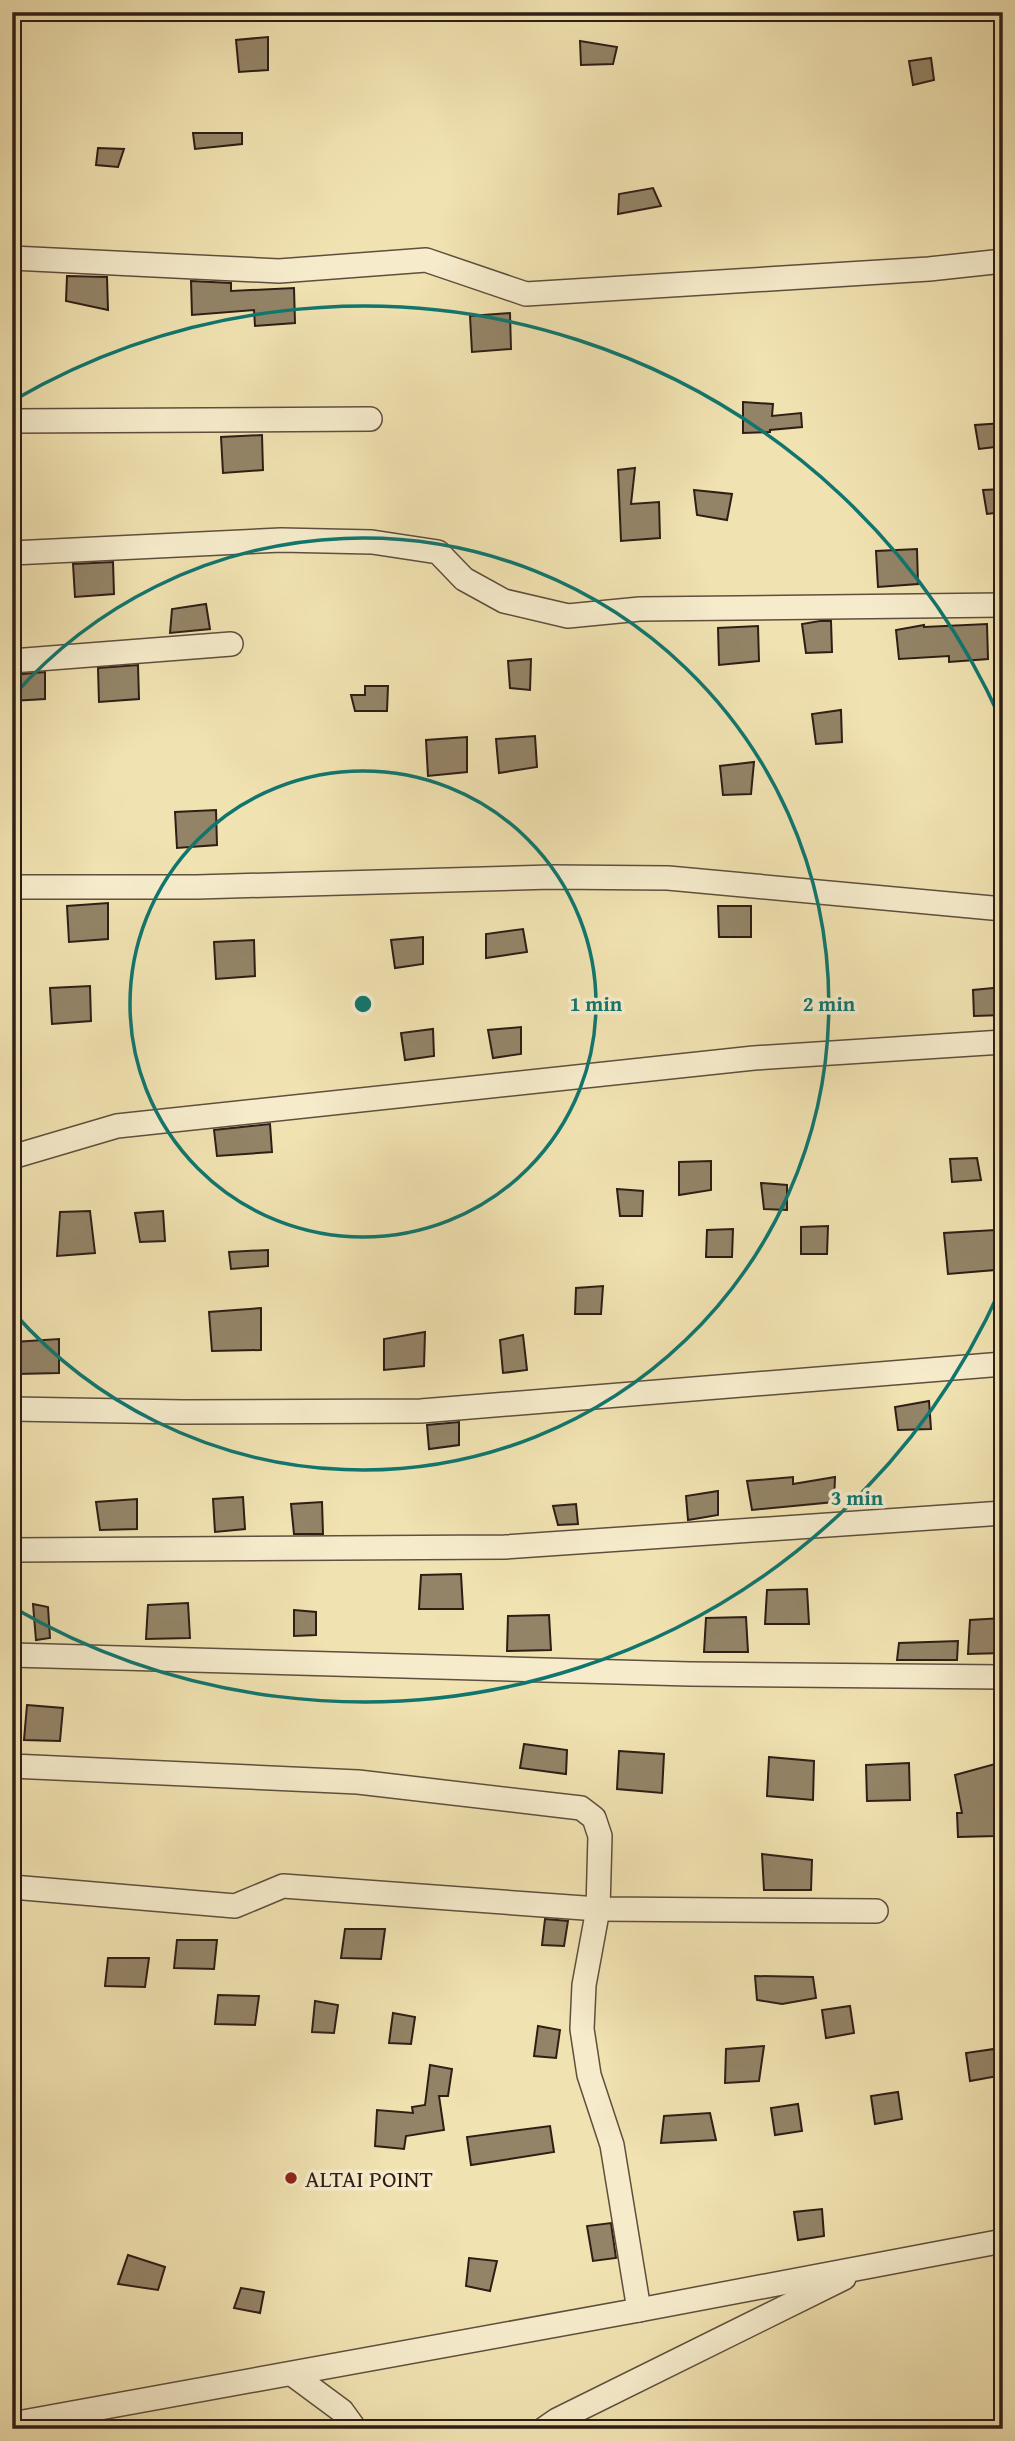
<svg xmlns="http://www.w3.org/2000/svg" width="1015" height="2441" font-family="'Gentium Book Plus',serif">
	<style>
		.building { fill: #938467; stroke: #2e1e16; stroke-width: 2 }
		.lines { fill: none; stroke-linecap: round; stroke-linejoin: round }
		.minor-casing { stroke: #5f4f3d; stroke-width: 26 }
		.minor { stroke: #f6eccc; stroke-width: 23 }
		.ring { fill: none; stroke: #0f766e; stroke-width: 3.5 }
		.poi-dot { fill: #8f2418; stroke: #f6eccc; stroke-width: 2.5 }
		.labels { text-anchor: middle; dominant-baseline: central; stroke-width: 7; stroke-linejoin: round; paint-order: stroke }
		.poi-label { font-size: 24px; fill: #2e1e16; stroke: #f6eccc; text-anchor: start }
		.centre { fill: #0f766e; stroke: #f6eccc; stroke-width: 3.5 }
		.ring-label { font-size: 21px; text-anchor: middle; font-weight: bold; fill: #0f766e; stroke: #f6eccc; stroke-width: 7; stroke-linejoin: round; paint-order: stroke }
	</style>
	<rect width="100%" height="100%" fill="#f1e2b1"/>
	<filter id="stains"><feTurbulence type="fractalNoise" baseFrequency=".00286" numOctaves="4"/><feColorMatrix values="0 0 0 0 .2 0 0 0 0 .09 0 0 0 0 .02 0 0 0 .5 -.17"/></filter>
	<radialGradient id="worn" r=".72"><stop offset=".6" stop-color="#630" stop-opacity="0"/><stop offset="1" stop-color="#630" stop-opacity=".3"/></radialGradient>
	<g class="building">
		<path d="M 268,37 L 268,70 L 239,72 L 236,40 Z"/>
		<path d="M 580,41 L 617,47 L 613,64 L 581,65 Z"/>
		<path d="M 931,58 L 934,80 L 913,85 L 909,61 Z"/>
		<path d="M 193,133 L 242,133 L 242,144 L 195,149 Z"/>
		<path d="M 98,148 L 124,149 L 118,167 L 96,165 Z"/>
		<path d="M 653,188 L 661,206 L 618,214 L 619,194 Z"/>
		<path d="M 67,276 L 107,277 L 108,310 L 66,301 Z"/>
		<path d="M 191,281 L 231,283 L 231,291 L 294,288 L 295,323 L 255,326 L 254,310 L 192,315 Z"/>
		<path d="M 510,313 L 511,349 L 472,352 L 470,316 Z"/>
		<path d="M 743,402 L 773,404 L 772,416 L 801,413 L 802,427 L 770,430 L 770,432 L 743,433 Z"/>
		<path d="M 1003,423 L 1003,446 L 979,449 L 975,425 Z"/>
		<path d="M 262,435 L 263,470 L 223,473 L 221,437 Z"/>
		<path d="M 635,468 L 631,504 L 659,502 L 660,538 L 621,541 L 618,470 Z"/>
		<path d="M 1003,489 L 1003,512 L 987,514 L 983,490 Z"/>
		<path d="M 694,490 L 732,494 L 727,520 L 697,515 Z"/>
		<path d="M 917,549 L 918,584 L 878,587 L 876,551 Z"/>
		<path d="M 113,562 L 114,594 L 75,597 L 73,564 Z"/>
		<path d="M 206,604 L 210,629 L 170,633 L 172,609 Z"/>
		<path d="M 820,621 L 831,621 L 832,652 L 806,653 L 802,624 Z"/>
		<path d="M 987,624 L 988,659 L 949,662 L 949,656 L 899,659 L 896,630 L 924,625 L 924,627 Z"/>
		<path d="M 758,626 L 759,661 L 719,665 L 718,628 Z"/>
		<path d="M 531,659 L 530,690 L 510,688 L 508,661 Z"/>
		<path d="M 138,665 L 139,699 L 99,702 L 98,668 Z"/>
		<path d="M 45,672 L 45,699 L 12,701 L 12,675 Z"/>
		<path d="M 365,686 L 388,686 L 387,711 L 355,711 L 351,695 L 365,695 Z"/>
		<path d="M 841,710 L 842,742 L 816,744 L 812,714 Z"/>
		<path d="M 535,736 L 537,767 L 499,773 L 496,739 Z"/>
		<path d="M 467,737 L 467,772 L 428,776 L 426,740 Z"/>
		<path d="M 754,762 L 751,794 L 723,795 L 720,766 Z"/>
		<path d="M 216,810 L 217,845 L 177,848 L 175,812 Z"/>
		<path d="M 108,903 L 108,939 L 69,942 L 67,906 Z"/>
		<path d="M 718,906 L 751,906 L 751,937 L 719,937 Z"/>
		<path d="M 523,929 L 527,952 L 486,958 L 486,934 Z"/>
		<path d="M 423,937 L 423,964 L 395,968 L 391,940 Z"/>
		<path d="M 254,940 L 255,976 L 216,979 L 214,942 Z"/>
		<path d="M 90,986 L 91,1021 L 52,1024 L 50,988 Z"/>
		<path d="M 1003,987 L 1003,1015 L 974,1016 L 973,990 Z"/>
		<path d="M 521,1027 L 521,1054 L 493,1058 L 488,1030 Z"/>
		<path d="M 433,1029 L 434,1056 L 405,1060 L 401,1033 Z"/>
		<path d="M 270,1124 L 272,1152 L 217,1156 L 214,1130 Z"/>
		<path d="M 977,1158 L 981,1180 L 952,1182 L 950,1159 Z"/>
		<path d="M 711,1161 L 711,1190 L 679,1195 L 679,1162 Z"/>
		<path d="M 761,1183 L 787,1185 L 787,1210 L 764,1209 Z"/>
		<path d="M 617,1189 L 643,1191 L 642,1216 L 620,1216 Z"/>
		<path d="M 90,1211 L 95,1253 L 57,1256 L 60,1212 Z"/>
		<path d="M 163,1211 L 165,1241 L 140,1242 L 135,1213 Z"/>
		<path d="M 828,1226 L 827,1254 L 801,1254 L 801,1227 Z"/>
		<path d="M 733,1229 L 732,1257 L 706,1257 L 707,1230 Z"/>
		<path d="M 995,1230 L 995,1270 L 948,1274 L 944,1233 Z"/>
		<path d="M 268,1250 L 268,1266 L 231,1269 L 229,1252 Z"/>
		<path d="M 603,1286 L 601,1314 L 575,1314 L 576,1288 Z"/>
		<path d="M 261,1308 L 261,1350 L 212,1351 L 209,1312 Z"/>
		<path d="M 425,1332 L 424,1366 L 384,1370 L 384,1339 Z"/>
		<path d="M 523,1335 L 527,1370 L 503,1373 L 500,1340 Z"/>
		<path d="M 59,1339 L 59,1373 L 18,1374 L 14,1342 Z"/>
		<path d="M 929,1401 L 931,1429 L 898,1430 L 895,1407 Z"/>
		<path d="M 459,1422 L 459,1445 L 429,1449 L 427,1425 Z"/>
		<path d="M 793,1477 L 793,1484 L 835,1477 L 834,1502 L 752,1510 L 747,1481 Z"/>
		<path d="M 718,1491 L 718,1515 L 688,1520 L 686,1496 Z"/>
		<path d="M 243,1497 L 245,1529 L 215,1532 L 213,1499 Z"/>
		<path d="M 137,1499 L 137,1529 L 100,1530 L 96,1502 Z"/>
		<path d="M 322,1502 L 323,1534 L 294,1534 L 291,1504 Z"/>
		<path d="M 576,1504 L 578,1524 L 558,1525 L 553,1506 Z"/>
		<path d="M 461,1574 L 463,1609 L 419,1609 L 421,1575 Z"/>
		<path d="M 807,1589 L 809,1624 L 765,1624 L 767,1590 Z"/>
		<path d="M 188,1603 L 190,1638 L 146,1639 L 148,1605 Z"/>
		<path d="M 33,1604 L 48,1607 L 50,1638 L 36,1640 Z"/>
		<path d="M 294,1610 L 316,1612 L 316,1635 L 294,1636 Z"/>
		<path d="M 549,1615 L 551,1650 L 507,1651 L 508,1616 Z"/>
		<path d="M 746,1617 L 748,1652 L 704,1652 L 706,1618 Z"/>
		<path d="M 1003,1618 L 1003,1653 L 968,1654 L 970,1620 Z"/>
		<path d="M 958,1641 L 957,1660 L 897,1660 L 899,1643 Z"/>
		<path d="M 27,1705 L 63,1708 L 60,1741 L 24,1740 Z"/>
		<path d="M 524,1744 L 567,1750 L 566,1774 L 520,1768 Z"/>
		<path d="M 619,1751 L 664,1754 L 662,1793 L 617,1789 Z"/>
		<path d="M 769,1757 L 814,1761 L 813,1800 L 767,1796 Z"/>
		<path d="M 909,1763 L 910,1800 L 867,1801 L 866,1765 Z"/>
		<path d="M 995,1764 L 996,1836 L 958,1837 L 957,1813 L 962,1813 L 955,1775 Z"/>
		<path d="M 762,1854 L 812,1860 L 811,1890 L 764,1890 Z"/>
		<path d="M 545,1919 L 568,1921 L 564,1946 L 542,1945 Z"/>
		<path d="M 345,1929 L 385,1929 L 381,1959 L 341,1958 Z"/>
		<path d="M 177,1940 L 217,1940 L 214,1969 L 174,1968 Z"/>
		<path d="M 108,1958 L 149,1958 L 145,1987 L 105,1986 Z"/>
		<path d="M 755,1976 L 813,1977 L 816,1998 L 782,2004 L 757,2000 Z"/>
		<path d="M 218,1995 L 259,1996 L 255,2025 L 215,2024 Z"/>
		<path d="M 315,2001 L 338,2005 L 334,2033 L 312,2032 Z"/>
		<path d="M 850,2006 L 854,2033 L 826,2038 L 822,2010 Z"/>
		<path d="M 393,2013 L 415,2017 L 411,2044 L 389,2043 Z"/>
		<path d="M 538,2026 L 560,2030 L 556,2058 L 534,2056 Z"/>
		<path d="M 764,2046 L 759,2081 L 725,2083 L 726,2049 Z"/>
		<path d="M 994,2049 L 998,2076 L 970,2081 L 966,2053 Z"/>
		<path d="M 430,2065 L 452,2069 L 448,2096 L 439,2096 L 444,2130 L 406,2136 L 404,2149 L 375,2146 L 377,2110 L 413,2113 L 412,2107 L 425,2105 Z"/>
		<path d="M 898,2092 L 902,2119 L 875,2124 L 871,2096 Z"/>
		<path d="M 798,2104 L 802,2131 L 775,2135 L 771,2108 Z"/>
		<path d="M 710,2113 L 716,2140 L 661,2143 L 664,2116 Z"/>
		<path d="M 550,2126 L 554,2152 L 471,2165 L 467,2137 Z"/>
		<path d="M 822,2209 L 824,2236 L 798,2240 L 794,2212 Z"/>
		<path d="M 611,2223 L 616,2258 L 593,2261 L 587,2226 Z"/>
		<path d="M 128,2255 L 165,2267 L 158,2290 L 118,2284 Z"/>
		<path d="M 469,2258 L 497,2261 L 490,2291 L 466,2286 Z"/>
		<path d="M 241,2288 L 264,2292 L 260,2313 L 234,2308 Z"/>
	</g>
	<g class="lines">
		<g class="minor-casing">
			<g id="minor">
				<path d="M 12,258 L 279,271 L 426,260 L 526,294 L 929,269 L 1003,261"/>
				<path d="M 12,421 L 370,419"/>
				<path d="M 12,553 L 281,540 L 372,542 L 438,552 L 464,579 L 504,601 L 568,616 L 640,609 L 1003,605"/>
				<path d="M 12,661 L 231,644"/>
				<path d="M 12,887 L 197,887 L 551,877 L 668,878 L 1003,909"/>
				<path d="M 12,1157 L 117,1126 L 754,1058 L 1003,1042"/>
				<path d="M 12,1409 L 183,1412 L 421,1411 L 1003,1364"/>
				<path d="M 12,1550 L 505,1547 L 1003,1513"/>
				<path d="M 12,1655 L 690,1674 L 1003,1677"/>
				<path d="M 12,1766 L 358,1782 L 581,1808 L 594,1818 L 600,1836 L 598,1909 L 584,1985 L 582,2029 L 589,2075 L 612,2145 L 639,2310"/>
				<path d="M 12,1887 L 235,1906 L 283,1886 L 598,1909 L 876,1911"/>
				<path d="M 292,2374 L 342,2411 L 355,2429"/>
				<path d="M 12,2424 L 639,2310 L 1003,2241"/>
				<path d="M 544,2429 L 557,2420 L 844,2278"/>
			</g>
		</g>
		<use href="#minor" class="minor"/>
	</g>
	<g class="ring">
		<circle cx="363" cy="1004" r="233"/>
		<path d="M14 695A466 466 0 1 1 14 1313"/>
		<path d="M1001 1288A698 698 0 0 1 14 1608M14 400A698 698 0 0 1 1001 720"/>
	</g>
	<circle class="poi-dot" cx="291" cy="2178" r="7"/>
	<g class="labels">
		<g class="poi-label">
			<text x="305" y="2178">ALTAI POINT</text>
		</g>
	</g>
	<circle cx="363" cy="1004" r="10" class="centre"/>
	<g class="ring-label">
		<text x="596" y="1011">1 min</text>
		<text x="829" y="1011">2 min</text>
		<text x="857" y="1505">3 min</text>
	</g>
	<rect width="1015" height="2441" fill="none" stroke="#f1e2b1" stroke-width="42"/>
	<rect x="14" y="14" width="987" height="2413" fill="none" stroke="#2e1e16" stroke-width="3.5"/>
	<rect x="21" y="21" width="973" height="2399" fill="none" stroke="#2e1e16" stroke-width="2"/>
	<rect width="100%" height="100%" filter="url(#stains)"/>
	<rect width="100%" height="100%" fill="url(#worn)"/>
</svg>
